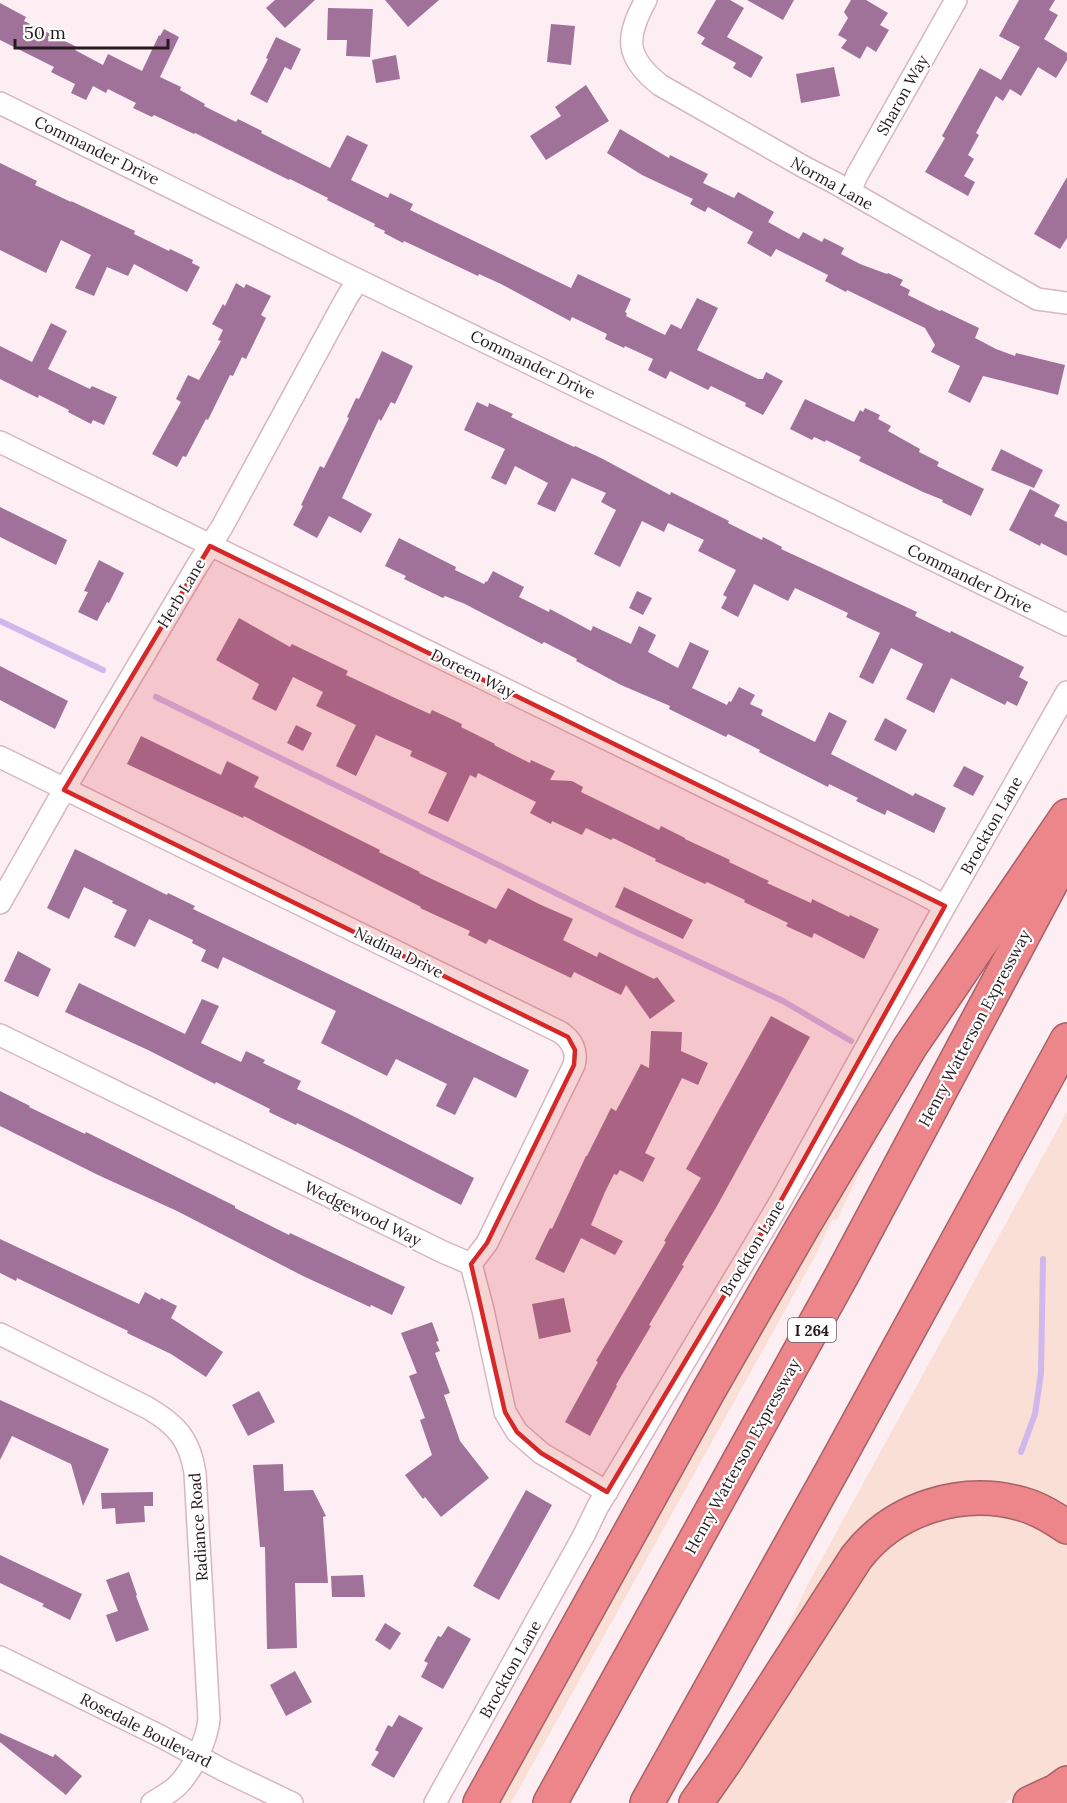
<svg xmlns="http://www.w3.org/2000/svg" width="1067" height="1803" font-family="Lora,serif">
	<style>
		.green { fill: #f9dfd6 }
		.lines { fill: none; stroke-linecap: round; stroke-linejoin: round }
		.stream { stroke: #d2b7ed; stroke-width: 6 }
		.building { fill: #a0729a }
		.minor-casing { stroke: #d8b5c2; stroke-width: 24 }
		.motorway-casing { stroke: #a76065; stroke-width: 36 }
		.minor { stroke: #fff; stroke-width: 21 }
		.motorway { stroke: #ec868b; stroke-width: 33 }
		.marked { fill: #d62828; fill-opacity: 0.2; stroke: #d62828; stroke-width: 4.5; stroke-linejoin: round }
		.labels { text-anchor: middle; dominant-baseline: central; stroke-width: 4.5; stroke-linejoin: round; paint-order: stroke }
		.shield { fill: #fff; stroke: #685f62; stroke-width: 1.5 }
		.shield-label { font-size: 15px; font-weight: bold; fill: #271a1f }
		.street-label { font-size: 16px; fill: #271a1f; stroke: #fff }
	</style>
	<rect width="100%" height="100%" fill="#fdeef4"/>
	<g class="green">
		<path d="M 1067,1112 L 1067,1512 L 942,1491 L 773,1658 L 809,1582 Z"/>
		<path d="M 884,1120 L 837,1220 L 833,1219 L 813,1260 L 511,1803 L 493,1803 L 800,1253 Z"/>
		<path d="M 980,1511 L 1029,1521 L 1067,1542 L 1067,1768 L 1048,1780 L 1004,1803 L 715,1803 L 874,1559 L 889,1545 L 925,1523 Z"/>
	</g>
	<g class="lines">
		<g class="stream">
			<path d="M 0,621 L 103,670"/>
			<path d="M 156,697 L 633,931 L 783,1001 L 851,1041"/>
			<path d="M 1021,1452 L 1035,1414 L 1041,1373 L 1043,1259"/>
		</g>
	</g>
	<g class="building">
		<path d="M 275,0 L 315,0 L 285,28 L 266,8 Z"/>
		<path d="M 385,0 L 439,0 L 408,27 Z"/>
		<path d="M 716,0 L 730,0 L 744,8 L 727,37 L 763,57 L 751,78 L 733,68 L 736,63 L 701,44 L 705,38 L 697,33 Z"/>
		<path d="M 747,0 L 794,0 L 783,20 Z"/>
		<path d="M 851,0 L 866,0 L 888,13 L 880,25 L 889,30 L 876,52 L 867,46 L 860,59 L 841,48 L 847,40 L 838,35 L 848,18 L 844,12 Z"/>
		<path d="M 1019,0 L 1055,0 L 1049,10 L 1058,15 L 1044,39 L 1067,53 L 1067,60 L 1056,78 L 1038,67 L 1021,96 L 1010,89 L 1003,101 L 996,96 L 976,133 L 979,135 L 968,155 L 974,159 L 964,176 L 975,182 L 968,196 L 925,172 L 945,138 L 942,136 L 980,68 L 1001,80 L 1020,47 L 999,36 Z"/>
		<path d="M 0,3 L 26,17 L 24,21 L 77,47 L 75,50 L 103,65 L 108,54 L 142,71 L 159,35 L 160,36 L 164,29 L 179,37 L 160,77 L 181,87 L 180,90 L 205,104 L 204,106 L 236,122 L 238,119 L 262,131 L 261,133 L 330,168 L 347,135 L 368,145 L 351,180 L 388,198 L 390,193 L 413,204 L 410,210 L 571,288 L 578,274 L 631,299 L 625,312 L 627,313 L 626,316 L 665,335 L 671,324 L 681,329 L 697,298 L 718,308 L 697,350 L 758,379 L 763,379 L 766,372 L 783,381 L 763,415 L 745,406 L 746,403 L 711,386 L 708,390 L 670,371 L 666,379 L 648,370 L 653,359 L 625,346 L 624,348 L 605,339 L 607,334 L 572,317 L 570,321 L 501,284 L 479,274 L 478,276 L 404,241 L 403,243 L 384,233 L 385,231 L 374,226 L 375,224 L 327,200 L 328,198 L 290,179 L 289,180 L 195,133 L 194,134 L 154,115 L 152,117 L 133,108 L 136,103 L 108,89 L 106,93 L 93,86 L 86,100 L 71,93 L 75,84 L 51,72 L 54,67 L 0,40 Z"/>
		<path d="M 328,8 L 373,9 L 370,57 L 346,56 L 347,40 L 327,40 Z"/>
		<path d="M 551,24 L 575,26 L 571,65 L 547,62 Z"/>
		<path d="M 276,37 L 301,49 L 291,70 L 285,67 L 267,103 L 250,94 L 268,59 L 266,58 Z"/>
		<path d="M 396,55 L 400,79 L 376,83 L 372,60 Z"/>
		<path d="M 834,67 L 840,96 L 801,103 L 796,74 Z"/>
		<path d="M 586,85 L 609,121 L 546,160 L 530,136 L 561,116 L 555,107 Z"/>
		<path d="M 620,129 L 669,158 L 670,155 L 708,174 L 703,183 L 734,198 L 738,192 L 774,212 L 768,222 L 784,231 L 799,239 L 803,232 L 822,242 L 824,238 L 844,248 L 841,254 L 860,264 L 887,274 L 888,273 L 903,280 L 900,285 L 910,290 L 908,295 L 940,311 L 941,310 L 979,328 L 975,338 L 996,349 L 1015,356 L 1016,353 L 1065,365 L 1058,395 L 983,376 L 970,403 L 948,392 L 960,366 L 931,352 L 935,345 L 925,328 L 847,290 L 846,292 L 825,281 L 828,275 L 776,249 L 771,257 L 747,243 L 753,232 L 708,207 L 705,212 L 690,204 L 693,199 L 642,175 L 607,153 Z"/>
		<path d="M 0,163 L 37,181 L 35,185 L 71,202 L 71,201 L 135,231 L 134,234 L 169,251 L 170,249 L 193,260 L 192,263 L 200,267 L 187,292 L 134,264 L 128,276 L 107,267 L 94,296 L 75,288 L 91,255 L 61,240 L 46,273 L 0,250 Z"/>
		<path d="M 1067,177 L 1067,238 L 1060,249 L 1034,234 Z"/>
		<path d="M 236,283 L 244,288 L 246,284 L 271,296 L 261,315 L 266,318 L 246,359 L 242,357 L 233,376 L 230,375 L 208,420 L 206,419 L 186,457 L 183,456 L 177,467 L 152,454 L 181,402 L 176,399 L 188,375 L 199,380 L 221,341 L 218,340 L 223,330 L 212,324 L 223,304 L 225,306 Z"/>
		<path d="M 51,323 L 67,331 L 48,369 L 90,389 L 92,386 L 117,397 L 104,425 L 93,420 L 91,424 L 68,412 L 69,410 L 39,395 L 38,398 L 0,379 L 0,346 L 32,362 Z"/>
		<path d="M 382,351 L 413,366 L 395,404 L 391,402 L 381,421 L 379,419 L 342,498 L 372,514 L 361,533 L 329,516 L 317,538 L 293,525 L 303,506 L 301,505 L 320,466 L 324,468 L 349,418 L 347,417 L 356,398 L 359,399 Z"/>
		<path d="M 805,399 L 854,422 L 860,410 L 863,412 L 865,408 L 880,415 L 878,419 L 891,426 L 888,431 L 920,449 L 919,452 L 939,462 L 937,466 L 984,489 L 971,516 L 942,502 L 943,500 L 923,492 L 859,461 L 861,457 L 826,440 L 825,442 L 814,437 L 812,440 L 790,429 Z"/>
		<path d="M 477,402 L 488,407 L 489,403 L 513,414 L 511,417 L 574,447 L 575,446 L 601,458 L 670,495 L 671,492 L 729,521 L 728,523 L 762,540 L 763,537 L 782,547 L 781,549 L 917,612 L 915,616 L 950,633 L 951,631 L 1024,667 L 1019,677 L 1028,682 L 1017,706 L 1007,701 L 1005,705 L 951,678 L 934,713 L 906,699 L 923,664 L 891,648 L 873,684 L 859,677 L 880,633 L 846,617 L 848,613 L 795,588 L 788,601 L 754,584 L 738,617 L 721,608 L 727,597 L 723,595 L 736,570 L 698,551 L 704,540 L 668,523 L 664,532 L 642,521 L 620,567 L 594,554 L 616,510 L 601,502 L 606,493 L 572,478 L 555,512 L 537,504 L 548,483 L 515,466 L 506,485 L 491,478 L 505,449 L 464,430 Z"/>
		<path d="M 1001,449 L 1043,470 L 1034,488 L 991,470 Z"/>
		<path d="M 1030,489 L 1060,505 L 1054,516 L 1067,522 L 1067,556 L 1041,543 L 1040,546 L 1009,530 Z"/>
		<path d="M 0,507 L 67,540 L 56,565 L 0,537 Z"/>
		<path d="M 399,538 L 456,567 L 455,570 L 484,584 L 486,581 L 487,582 L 493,571 L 524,587 L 519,597 L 549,612 L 550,609 L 591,631 L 593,626 L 631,644 L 639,626 L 656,635 L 648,652 L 678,668 L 690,642 L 709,651 L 692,688 L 727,705 L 729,701 L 731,702 L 739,687 L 755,695 L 750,704 L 763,710 L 761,715 L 815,742 L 829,712 L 847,721 L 831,754 L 913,796 L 915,793 L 946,808 L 934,833 L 887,810 L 885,815 L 856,801 L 858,798 L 829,784 L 828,787 L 759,752 L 760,750 L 728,734 L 726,737 L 669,709 L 670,706 L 621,685 L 576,661 L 577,659 L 544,642 L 542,644 L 465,604 L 445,596 L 443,598 L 404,579 L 406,576 L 385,566 Z"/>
		<path d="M 99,560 L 124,573 L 109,603 L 107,602 L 97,621 L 78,612 L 88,592 L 84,591 Z"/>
		<path d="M 637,591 L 652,598 L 643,615 L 629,608 Z"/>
		<path d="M 239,618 L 290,647 L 292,644 L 348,671 L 346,675 L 395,698 L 430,714 L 432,710 L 462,724 L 461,727 L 495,744 L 494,745 L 530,763 L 531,760 L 555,771 L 550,780 L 572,781 L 583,787 L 581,792 L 659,830 L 661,826 L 685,838 L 685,839 L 730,860 L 729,862 L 769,881 L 767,883 L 811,903 L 812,899 L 849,917 L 850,915 L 879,929 L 864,959 L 814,933 L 812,938 L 786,926 L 788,923 L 744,902 L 745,900 L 707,882 L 705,884 L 681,873 L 655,861 L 656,859 L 613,838 L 611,840 L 586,828 L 582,835 L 552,821 L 551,824 L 530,813 L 536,802 L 478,773 L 476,778 L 470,775 L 448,822 L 428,813 L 447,773 L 410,756 L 412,751 L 376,735 L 356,776 L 336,766 L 356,725 L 316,706 L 323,692 L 293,677 L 276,711 L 252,699 L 259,684 L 216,660 Z"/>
		<path d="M 0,666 L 68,701 L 55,729 L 0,700 Z"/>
		<path d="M 885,718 L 907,730 L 896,751 L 874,740 Z"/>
		<path d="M 296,725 L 312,733 L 303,751 L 287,743 Z"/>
		<path d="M 141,736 L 221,775 L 227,761 L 259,777 L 254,787 L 380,850 L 379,852 L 420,872 L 419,873 L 496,909 L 508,888 L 539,904 L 573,919 L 563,940 L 597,957 L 599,952 L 654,979 L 657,977 L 675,1001 L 650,1019 L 626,985 L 621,995 L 574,972 L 571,978 L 489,939 L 486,944 L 468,935 L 470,931 L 420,908 L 421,907 L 244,816 L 243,818 L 127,764 Z"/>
		<path d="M 964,766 L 984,776 L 973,796 L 953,786 Z"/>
		<path d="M 75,849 L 167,895 L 168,893 L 195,906 L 193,909 L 529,1070 L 516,1098 L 474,1077 L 455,1115 L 436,1106 L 447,1084 L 396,1059 L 387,1076 L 321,1043 L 336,1011 L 223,957 L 218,969 L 201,961 L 206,950 L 192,943 L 193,940 L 149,919 L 135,947 L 114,937 L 127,910 L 112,903 L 113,901 L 84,887 L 69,919 L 47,908 Z"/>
		<path d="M 624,887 L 693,920 L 683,939 L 615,907 Z"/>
		<path d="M 18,951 L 51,969 L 38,997 L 4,981 Z"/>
		<path d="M 79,983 L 185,1034 L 202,999 L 219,1006 L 201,1043 L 241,1062 L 246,1051 L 265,1060 L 263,1063 L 301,1081 L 297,1089 L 351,1115 L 474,1178 L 461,1205 L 351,1149 L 297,1123 L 296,1125 L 269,1112 L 270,1109 L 216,1082 L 215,1084 L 148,1050 L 65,1012 Z"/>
		<path d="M 771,1016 L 810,1037 L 717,1206 L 682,1265 L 684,1266 L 649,1325 L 651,1326 L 616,1385 L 617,1386 L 590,1436 L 565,1422 L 598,1362 L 596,1361 L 666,1242 L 664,1241 L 701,1178 L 686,1169 Z"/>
		<path d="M 651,1031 L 682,1032 L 681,1051 L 708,1063 L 698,1085 L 682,1078 L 645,1153 L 655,1158 L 643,1182 L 620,1170 L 617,1175 L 614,1174 L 605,1192 L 591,1225 L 623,1241 L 615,1255 L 581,1238 L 564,1273 L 535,1259 L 550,1228 L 552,1229 L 586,1156 L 587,1156 L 611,1108 L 616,1111 L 641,1064 L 649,1068 Z"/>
		<path d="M 0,1091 L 30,1106 L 29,1107 L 85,1134 L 86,1132 L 235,1206 L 235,1208 L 289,1235 L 290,1233 L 405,1287 L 392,1315 L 371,1305 L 370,1307 L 303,1276 L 177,1211 L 98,1175 L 0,1126 Z"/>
		<path d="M 0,1239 L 139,1304 L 145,1292 L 160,1300 L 161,1298 L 177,1306 L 171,1318 L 223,1352 L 206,1377 L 171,1354 L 127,1333 L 128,1331 L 17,1278 L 16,1281 L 0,1273 Z"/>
		<path d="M 564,1298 L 571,1332 L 539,1339 L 532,1304 Z"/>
		<path d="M 432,1322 L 439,1341 L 436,1342 L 440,1351 L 435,1353 L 450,1393 L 444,1395 L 460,1441 L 489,1478 L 441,1517 L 425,1497 L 423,1499 L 405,1475 L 432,1455 L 420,1420 L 425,1418 L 409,1376 L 417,1373 L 401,1333 Z"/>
		<path d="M 259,1391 L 275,1422 L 248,1436 L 232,1405 Z"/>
		<path d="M 0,1400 L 109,1449 L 83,1506 L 71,1464 L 12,1436 L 0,1460 Z"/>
		<path d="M 283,1464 L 284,1491 L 313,1490 L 326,1516 L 323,1517 L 328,1583 L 295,1583 L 297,1648 L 267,1649 L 265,1547 L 260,1547 L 253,1465 Z"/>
		<path d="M 526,1490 L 552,1505 L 499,1600 L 473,1586 Z"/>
		<path d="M 153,1492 L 153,1506 L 144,1506 L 145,1522 L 116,1524 L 115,1508 L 102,1509 L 101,1493 Z"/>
		<path d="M 0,1555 L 82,1594 L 70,1620 L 42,1606 L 44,1604 L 0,1583 Z"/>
		<path d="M 129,1572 L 137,1595 L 136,1596 L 149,1630 L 116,1642 L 106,1615 L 118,1611 L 106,1580 Z"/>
		<path d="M 363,1575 L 365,1597 L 332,1597 L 331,1576 Z"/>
		<path d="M 385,1623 L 401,1633 L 390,1650 L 375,1640 Z"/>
		<path d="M 448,1626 L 471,1639 L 443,1689 L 421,1677 L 428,1663 L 424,1661 L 438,1636 L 441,1637 Z"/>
		<path d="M 295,1671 L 312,1702 L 286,1716 L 270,1685 Z"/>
		<path d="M 399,1715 L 423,1728 L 394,1778 L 371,1765 L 379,1752 L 375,1750 L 388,1725 L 392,1727 Z"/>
		<path d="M 0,1733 L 53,1757 L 55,1754 L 82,1776 L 66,1795 L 0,1742 Z"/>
	</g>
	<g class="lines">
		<g class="minor-casing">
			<g id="minor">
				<path d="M 646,0 C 625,38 625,57 660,85 L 804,167 L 835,183 L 1037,299 L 1067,303"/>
				<path d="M 0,103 L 358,280 L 1067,625"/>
				<path d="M 850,192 L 857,175 L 956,0"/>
				<path d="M 0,442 L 915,890 L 945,906"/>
				<path d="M 0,757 L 560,1032 C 572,1040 578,1051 574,1065 L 487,1243 L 471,1264"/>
				<path d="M 0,903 L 64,790 L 197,566 L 222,527 L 346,299 L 358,280"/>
				<path d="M 0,1035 L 443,1252 L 471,1264"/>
				<path d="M 471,1264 L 483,1310 L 505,1412 L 517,1432 L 541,1453 L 607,1492"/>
				<path d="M 0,1334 L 148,1408 C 177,1425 190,1440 195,1473 L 209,1719 C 207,1740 192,1772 176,1787 C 169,1793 160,1798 152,1803"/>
				<path d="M 0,1657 L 162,1737 L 223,1770 L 292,1803"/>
				<path d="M 435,1803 L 584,1535 L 598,1506 L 779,1204 L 945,906 L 1067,692"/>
			</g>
		</g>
		<g class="motorway-casing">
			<g id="motorway">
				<path d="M 480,1803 L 709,1390 L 802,1228 L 910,1047 L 1067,816"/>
				<path d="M 550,1803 L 842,1275 L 1067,853"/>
				<path d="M 647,1803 L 834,1467 L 1067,1040"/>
				<path d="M 696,1803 L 724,1763 L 856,1558 C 894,1508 962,1487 1022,1504 C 1037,1508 1054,1518 1067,1527"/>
				<path d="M 1030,1803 L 1056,1791 L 1067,1783"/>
			</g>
		</g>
		<use href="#minor" class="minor"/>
		<use href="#motorway" class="motorway"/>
	</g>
	<path class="marked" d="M 210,546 L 945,906 L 779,1204 L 607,1492 L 541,1453 L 517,1432 L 505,1412 L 471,1264 L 487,1243 L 574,1065 L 575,1050 L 568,1037 L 64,790 Z"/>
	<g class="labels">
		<rect class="shield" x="788" y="1318" width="48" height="24" rx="4.5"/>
		<g class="shield-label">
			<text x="812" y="1330">I 264</text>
		</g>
		<g class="street-label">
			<text transform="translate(902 95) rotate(-61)">Sharon Way</text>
			<text transform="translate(97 150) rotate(26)">Commander Drive</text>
			<text transform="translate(832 183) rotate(29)">Norma Lane</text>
			<text transform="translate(533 364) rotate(26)">Commander Drive</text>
			<text transform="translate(970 578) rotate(26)">Commander Drive</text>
			<text transform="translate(181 593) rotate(-59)">Herb Lane</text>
			<text transform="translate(473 673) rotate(26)">Doreen Way</text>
			<text transform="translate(991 825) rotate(-61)">Brockton Lane</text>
			<text transform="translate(399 952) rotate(26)">Nadina Drive</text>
			<text transform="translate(974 1028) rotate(-62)">Henry Watterson Expressway</text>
			<text transform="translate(363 1213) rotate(26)">Wedgewood Way</text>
			<text transform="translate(752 1248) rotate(-59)">Brockton Lane</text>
			<text transform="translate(742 1456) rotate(-61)">Henry Watterson Expressway</text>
			<text transform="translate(198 1527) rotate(-94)">Radiance Road</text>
			<text transform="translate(510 1669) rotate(-61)">Brockton Lane</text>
			<text transform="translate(146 1730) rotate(27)">Rosedale Boulevard</text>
		</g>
	</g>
	<path d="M15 39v9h153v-9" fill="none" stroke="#271a1f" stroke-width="3"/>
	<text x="24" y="39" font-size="18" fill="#271a1f" stroke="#ffffff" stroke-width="4.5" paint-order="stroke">50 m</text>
</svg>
